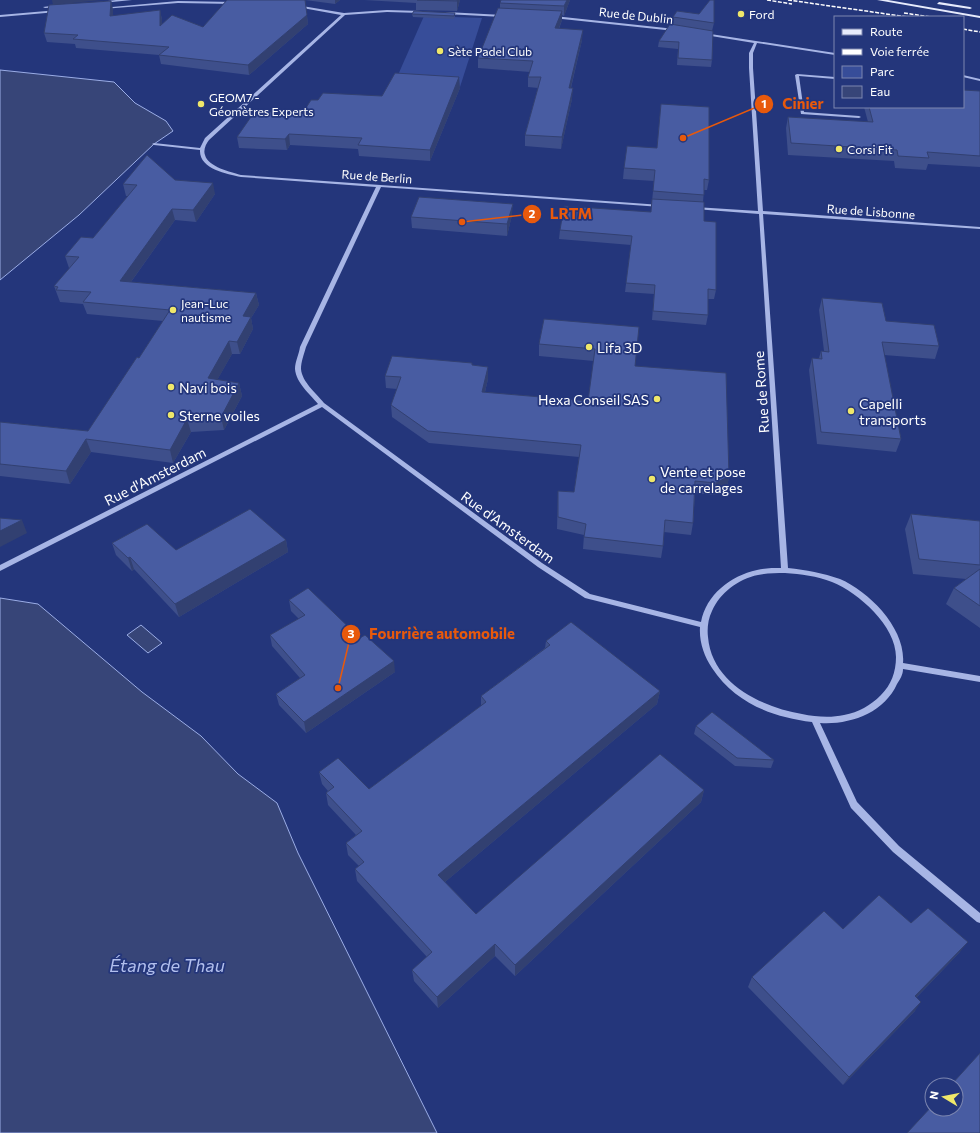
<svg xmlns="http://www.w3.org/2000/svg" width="980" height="1133" font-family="Commissioner,sans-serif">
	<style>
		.green { fill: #374d99 }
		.water { fill: #374578; stroke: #9bade6 }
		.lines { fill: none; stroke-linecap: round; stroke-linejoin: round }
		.minor { fill: #a7b5e5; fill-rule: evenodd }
		.major { fill: #e7ebfc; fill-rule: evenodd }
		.rail { stroke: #fff; stroke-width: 1.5; stroke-dasharray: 4 1.5; stroke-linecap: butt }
		.wall { fill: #3e4f8b }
		.shaded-wall { fill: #324071 }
		.building { fill: #485ca2; stroke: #324071 }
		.poi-dot { fill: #efe76a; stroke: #24367b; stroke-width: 1.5 }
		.labels { text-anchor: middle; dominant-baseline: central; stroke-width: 3.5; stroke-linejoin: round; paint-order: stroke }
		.far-poi-label { font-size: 12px; fill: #fff; stroke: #24367b; text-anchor: start }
		.far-street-label { font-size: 12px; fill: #fff; stroke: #24367b }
		.poi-label { font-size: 14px; fill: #fff; stroke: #24367b; text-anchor: start }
		.street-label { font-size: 14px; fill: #fff; stroke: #24367b }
		.near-water-label { font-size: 18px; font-style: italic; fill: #b2bfed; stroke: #24367b }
		.leader { fill: none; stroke: #e8590c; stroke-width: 1.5 }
		.callout-dot { fill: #e8590c; stroke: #24367b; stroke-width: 1.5 }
		.mark-label { font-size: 12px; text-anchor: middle; font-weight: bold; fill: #fff }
		.callout-label { font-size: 15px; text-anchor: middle; font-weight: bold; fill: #e8590c; stroke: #24367b; stroke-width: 3.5; stroke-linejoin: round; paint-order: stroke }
	</style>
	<rect width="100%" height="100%" fill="#24367b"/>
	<path class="green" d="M 424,16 L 482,18 L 460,87 L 394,84 Z"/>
	<g class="water">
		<path d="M 0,70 L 114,82 L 135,103 L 166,121 L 173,131 L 154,144 L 79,215 L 0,280 Z"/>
		<path d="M 0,598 L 38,604 L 142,692 L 201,736 L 238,774 L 277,803 L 298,853 L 437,1133 L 0,1133 Z"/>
		<path d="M 141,625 L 162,643 L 148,653 L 127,635 Z"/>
	</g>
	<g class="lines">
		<g class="minor">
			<path d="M 116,0 L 132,0 L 102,3 L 100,2 Z"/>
			<path d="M 178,1 L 234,2 L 236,3 L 234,4 L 178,3 L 103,9 L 101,8 Z"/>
			<path d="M 58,5 L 59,7 L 45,8 L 43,7 Z"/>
			<path d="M 296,5 L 344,13 L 387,10 L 421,11 L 423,12 L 421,13 L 387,12 L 345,15 L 209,140 C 206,144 203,150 205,155 C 208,167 231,172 241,175 L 661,205 L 663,206 L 661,207 L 381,187 L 306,347 C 304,354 301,362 301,369 C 302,382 316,393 324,403 L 542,563 L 590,594 L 701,622 C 706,595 730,576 757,570 C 765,568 773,568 781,568 L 759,214 L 695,209 L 693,208 L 695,207 L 758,211 L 749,68 L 749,53 L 754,43 L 705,35 L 704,33 L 835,53 L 835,55 L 757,43 L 753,53 L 753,68 L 763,211 L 980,227 L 980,229 L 763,214 L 788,568 C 806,570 823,573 840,579 C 870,592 906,629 903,663 L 980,676 L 980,682 L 903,669 C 903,675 900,679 897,684 C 884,713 850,725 820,723 L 857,802 L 899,846 L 980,913 L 980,923 L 977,922 L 893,852 L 851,808 L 812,722 C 772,717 735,703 712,668 C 704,656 699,642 700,627 L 585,598 L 538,567 L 322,407 L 0,571 L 0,565 L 318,404 C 310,394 296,383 295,369 C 295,362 299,354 300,347 L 376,187 L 241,177 C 227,174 199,169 200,150 L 154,145 L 152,144 L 154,143 L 200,148 L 205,138 L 341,15 L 297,7 ZM 785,573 C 801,574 817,576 832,582 C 859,593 896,626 896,657 C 896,672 891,685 881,695 C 870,706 859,712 844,715 C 831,718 816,717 802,714 C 762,707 712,684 708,637 C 707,629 708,619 712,611 C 720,593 738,579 758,575 C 767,573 776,573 785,573 Z"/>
			<path d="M 58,10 L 57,12 L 0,17 L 0,15 Z"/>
			<path d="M 446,12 L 503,15 L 505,16 L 503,17 L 445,14 Z"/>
			<path d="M 554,16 L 675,29 L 677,30 L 675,31 L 553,18 Z"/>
			<path d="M 797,74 L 835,77 L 835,79 L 799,76 L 804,112 L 859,116 L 861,117 L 859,118 L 801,114 L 795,75 Z"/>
			<path d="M 963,75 L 980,79 L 980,81 L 963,77 Z"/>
		</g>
		<g class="major">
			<path d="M 877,0 L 888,0 L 980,16 L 980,18 Z"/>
			<path d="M 939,2 L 970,7 L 972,8 L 970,9 L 937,4 Z"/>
		</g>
		<g class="rail">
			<path d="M 767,0 L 792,4"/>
			<path d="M 788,0 L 908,17"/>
			<path d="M 904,13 L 931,17"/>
			<path d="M 963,29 L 980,32"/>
		</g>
	</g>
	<g class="wall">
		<path d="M 227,0 L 340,0 L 335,4 L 305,0 L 308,24 L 249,75 L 161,64 L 159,55 L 76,48 L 75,44 L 47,42 L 44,33 L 111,1 L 113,10 L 113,16 L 160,10 L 162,20 L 162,25 L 203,27 Z"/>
		<path d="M 364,0 L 460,0 L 457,11 L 416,10 L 416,3 Z"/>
		<path d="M 570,0 L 564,16 L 562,15 L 562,20 L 559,29 L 582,40 L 571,88 L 572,99 L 561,149 L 525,146 L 525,135 L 538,88 L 528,87 L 528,77 L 530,72 L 478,68 L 478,58 L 500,8 L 500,3 Z"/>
		<path d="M 412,14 L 455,16 L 454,19 L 413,17 Z"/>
		<path d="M 673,17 L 714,23 L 712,31 L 712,60 L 711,67 L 677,65 L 678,49 L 658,47 L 659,41 L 672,25 Z"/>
		<path d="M 459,77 L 460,88 L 430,161 L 359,156 L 358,149 L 290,145 L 287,150 L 239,148 L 237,137 L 302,114 L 318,100 L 382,96 Z"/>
		<path d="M 980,91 L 980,167 L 928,164 L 926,170 L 895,168 L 894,161 L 788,155 L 786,128 L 788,117 L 868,122 L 864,107 L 963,107 Z"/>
		<path d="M 661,104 L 709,180 L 707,190 L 704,190 L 703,202 L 704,221 L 716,290 L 714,299 L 708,299 L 708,315 L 706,325 L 652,320 L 654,294 L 625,292 L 631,245 L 559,239 L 560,230 L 651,212 L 654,181 L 623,179 L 624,168 L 657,148 Z"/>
		<path d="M 175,180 L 215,194 L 196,222 L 175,220 L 131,282 L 256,293 L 259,305 L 251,318 L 253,329 L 240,354 L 232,354 L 217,380 L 239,383 L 242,396 L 224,430 L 191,432 L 173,463 L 91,452 L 70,484 L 0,476 L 0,422 L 88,431 L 139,358 L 163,321 L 87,314 L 83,304 L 60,302 L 54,286 L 70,268 L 69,268 L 65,256 L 93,238 L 128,196 L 126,196 L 123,184 Z"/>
		<path d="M 512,215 L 507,236 L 412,228 L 411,217 Z"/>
		<path d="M 822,298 L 886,321 L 939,346 L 935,359 L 884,355 L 901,439 L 896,452 L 817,444 L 809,370 L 812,358 L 819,358 L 821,351 L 824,351 L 819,310 Z"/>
		<path d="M 544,319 L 635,366 L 729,476 L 727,488 L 714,495 L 695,493 L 693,523 L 691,535 L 664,532 L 663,546 L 661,558 L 583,549 L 584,535 L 557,529 L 558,491 L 574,492 L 579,457 L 429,443 L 392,417 L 391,405 L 397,389 L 386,388 L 385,376 L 472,365 L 488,367 L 488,379 L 485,392 L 588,401 L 594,361 L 539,356 L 539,344 Z"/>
		<path d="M 911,514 L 980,521 L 980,628 L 946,604 L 954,588 L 966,579 L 913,574 L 905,529 Z"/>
		<path d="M 286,540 L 288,552 L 179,617 L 134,569 L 132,571 L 116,555 L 112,543 L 176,550 Z"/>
		<path d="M 289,600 L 395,672 L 306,733 L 279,705 L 276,694 L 300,678 L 272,646 L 270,635 L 299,619 L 291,611 Z"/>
		<path d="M 546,641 L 660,691 L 657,704 L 445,882 L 476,914 L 704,790 L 701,802 L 515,976 L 495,956 L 438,1008 L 414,981 L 412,970 L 427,957 L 357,881 L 355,869 L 359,866 L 348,855 L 346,843 L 356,835 L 328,805 L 326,793 L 328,791 L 322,784 L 319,772 L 369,789 L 481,706 L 481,696 L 545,648 Z"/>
		<path d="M 696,726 L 774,760 L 771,768 L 735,766 L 694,734 Z"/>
		<path d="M 911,923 L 960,952 L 917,997 L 915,1011 L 843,1085 L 748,987 L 752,977 L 843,929 Z"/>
	</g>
	<g class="shaded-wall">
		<path d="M 52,0 L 102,0 L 53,5 Z"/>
		<path d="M 335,0 L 340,0 L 335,4 Z"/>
		<path d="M 457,0 L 460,0 L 457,11 Z"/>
		<path d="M 567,0 L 570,0 L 564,16 L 564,6 Z"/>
		<path d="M 111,1 L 113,10 L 113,25 L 110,16 Z"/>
		<path d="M 160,10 L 162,20 L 162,35 L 160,26 Z"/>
		<path d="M 562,11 L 562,20 L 555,38 L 555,28 Z"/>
		<path d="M 307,15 L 308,24 L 249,75 L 248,65 Z"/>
		<path d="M 583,30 L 582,40 L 568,99 L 569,88 Z"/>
		<path d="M 459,77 L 460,88 L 430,161 L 430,150 Z"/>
		<path d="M 573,88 L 572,99 L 561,149 L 562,137 Z"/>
		<path d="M 289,134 L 290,145 L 287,150 L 285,139 Z"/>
		<path d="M 213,183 L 215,194 L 196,222 L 193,210 Z"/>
		<path d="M 513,204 L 512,215 L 507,236 L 507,224 Z"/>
		<path d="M 172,209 L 175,220 L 123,293 L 120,281 Z"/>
		<path d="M 256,293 L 259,305 L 251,318 L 253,329 L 240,354 L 237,342 L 243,316 Z"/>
		<path d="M 229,341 L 232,354 L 211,391 L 208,378 Z"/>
		<path d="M 488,367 L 488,379 L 482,404 L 482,392 Z"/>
		<path d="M 239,383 L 242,396 L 224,430 L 221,417 Z"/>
		<path d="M 187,419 L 191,432 L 173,463 L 170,450 Z"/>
		<path d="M 86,439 L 91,452 L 70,484 L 66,471 Z"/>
		<path d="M 729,476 L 727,488 L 714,495 L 716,483 Z"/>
		<path d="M 22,520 L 27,533 L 0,547 L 0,531 Z"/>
		<path d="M 286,540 L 288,552 L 179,617 L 175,604 Z"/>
		<path d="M 130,557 L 134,569 L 132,571 L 128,558 Z"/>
		<path d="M 394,661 L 395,672 L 306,733 L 304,722 Z"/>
		<path d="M 660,691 L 657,704 L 439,887 L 438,875 Z"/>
		<path d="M 704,790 L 701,802 L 515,976 L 515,965 Z"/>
		<path d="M 968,942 L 960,952 L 909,1005 L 915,996 Z"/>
		<path d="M 495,944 L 495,956 L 438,1008 L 437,997 Z"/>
		<path d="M 921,1002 L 915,1011 L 843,1085 L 849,1077 Z"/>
	</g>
	<g class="building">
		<path d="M 227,0 L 305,0 L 307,15 L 248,65 L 159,55 L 169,47 L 73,39 L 78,35 L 44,33 L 49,5 L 111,1 L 110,16 L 160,10 L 160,26 L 172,15 L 203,27 Z"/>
		<path d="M 417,0 L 457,0 L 457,1 Z"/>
		<path d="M 501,0 L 567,0 L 564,6 L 500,3 Z"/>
		<path d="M 710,0 L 714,0 L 714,23 L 673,17 L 677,11 L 699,14 Z"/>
		<path d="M 498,8 L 562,11 L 555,28 L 583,30 L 569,88 L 573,88 L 562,137 L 525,135 L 541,77 L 528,77 L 533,61 L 478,58 Z"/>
		<path d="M 414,11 L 455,13 L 454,16 L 412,14 Z"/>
		<path d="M 670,24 L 713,31 L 712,60 L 678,58 L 679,42 L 659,41 Z"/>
		<path d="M 395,73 L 459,77 L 430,150 L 358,145 L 362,138 L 289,134 L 285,139 L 237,137 L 255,111 L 302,114 L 311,100 L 318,100 L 323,93 L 382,96 Z"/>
		<path d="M 963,90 L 980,91 L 980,156 L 927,152 L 929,158 L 898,156 L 897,150 L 791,143 L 788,117 L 873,122 L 869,107 L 963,107 Z"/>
		<path d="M 661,104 L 709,107 L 709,180 L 704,179 L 704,195 L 653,191 L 655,170 L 624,168 L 627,146 L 657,148 Z"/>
		<path d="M 147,155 L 175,180 L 213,183 L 193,210 L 172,209 L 120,281 L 256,293 L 243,316 L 251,317 L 237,342 L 229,341 L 208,378 L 239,383 L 221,417 L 187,419 L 170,450 L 86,439 L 66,471 L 0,464 L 0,422 L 88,431 L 137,357 L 139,358 L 170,310 L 83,302 L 91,292 L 56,290 L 58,287 L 54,286 L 79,257 L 65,256 L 81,237 L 93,238 L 137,185 L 123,184 Z"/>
		<path d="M 419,197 L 513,204 L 507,224 L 411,217 Z"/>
		<path d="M 652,199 L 704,202 L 704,221 L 716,222 L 716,290 L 708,289 L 708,315 L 653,311 L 655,285 L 626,283 L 632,236 L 560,230 L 564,206 L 651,212 Z"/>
		<path d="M 822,298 L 882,303 L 886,321 L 934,325 L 939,346 L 882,342 L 901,439 L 821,432 L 812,358 L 822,359 L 821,351 L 829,352 Z"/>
		<path d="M 544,319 L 639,327 L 635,366 L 726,373 L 729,476 L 716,483 L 695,481 L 693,523 L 665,520 L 663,546 L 584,537 L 586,524 L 558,517 L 558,491 L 574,492 L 581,445 L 428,431 L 391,405 L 401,377 L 385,376 L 392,356 L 472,363 L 472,365 L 488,367 L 482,392 L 588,401 L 595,349 L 539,344 Z"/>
		<path d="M 250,509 L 286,540 L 175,604 L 130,557 L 128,558 L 112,543 L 147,524 L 176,550 Z"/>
		<path d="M 911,514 L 980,521 L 980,565 L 919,559 Z"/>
		<path d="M 0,518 L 22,520 L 0,531 Z"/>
		<path d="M 980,569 L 980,606 L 954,588 Z"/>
		<path d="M 308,588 L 360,638 L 365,635 L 394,661 L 304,722 L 276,694 L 305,675 L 270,635 L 305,615 L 289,600 Z"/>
		<path d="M 571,622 L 660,691 L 438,875 L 476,914 L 660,754 L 704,790 L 515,965 L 495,944 L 437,997 L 412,970 L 432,952 L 355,869 L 364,862 L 346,843 L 362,831 L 326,793 L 334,787 L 319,772 L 338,758 L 369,789 L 486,702 L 481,696 L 550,645 L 546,641 Z"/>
		<path d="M 712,712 L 774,760 L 737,758 L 696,726 Z"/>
		<path d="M 879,895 L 911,923 L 928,908 L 968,942 L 915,996 L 921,1002 L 849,1077 L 752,977 L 824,911 L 843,929 Z"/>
		<path d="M 980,1053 L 980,1133 L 907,1133 L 932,1106 L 932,1109 L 956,1109 L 956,1085 L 951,1085 Z"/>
	</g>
	<g class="poi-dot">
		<circle cx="741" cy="14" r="4"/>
		<circle cx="440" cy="51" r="4"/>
		<circle cx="201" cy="104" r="4"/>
		<circle cx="839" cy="149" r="4"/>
		<circle cx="173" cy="310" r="4"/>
		<circle cx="589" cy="347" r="4"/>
		<circle cx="171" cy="387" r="4"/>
		<circle cx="657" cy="399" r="4"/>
		<circle cx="851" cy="411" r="4"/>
		<circle cx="171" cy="415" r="4"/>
		<circle cx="652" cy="479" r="4"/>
	</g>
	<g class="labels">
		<g class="far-poi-label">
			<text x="749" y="14">Ford</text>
			<text x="448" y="51">Sète Padel Club</text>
			<text x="209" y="97">GEOM7 -<tspan x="209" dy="14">Géomètres Experts</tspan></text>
			<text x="847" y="149">Corsi Fit</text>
			<text x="181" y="303">Jean-Luc<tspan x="181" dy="14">nautisme</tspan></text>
		</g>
		<g class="far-street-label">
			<text transform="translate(636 15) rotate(6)">Rue de Dublin</text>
			<text transform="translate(377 176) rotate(4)">Rue de Berlin</text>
			<text transform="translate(871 211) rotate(4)">Rue de Lisbonne</text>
		</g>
		<g class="poi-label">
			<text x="597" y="347">Lifa 3D</text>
			<text x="179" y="387">Navi bois</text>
			<text x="649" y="399" text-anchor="end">Hexa Conseil SAS</text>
			<text x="859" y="403">Capelli<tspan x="859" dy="16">transports</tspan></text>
			<text x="179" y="415">Sterne voiles</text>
			<text x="660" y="471">Vente et pose<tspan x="660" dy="16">de carrelages</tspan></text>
		</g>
		<g class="street-label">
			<text transform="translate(761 392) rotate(-94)">Rue de Rome</text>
			<text transform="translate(155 476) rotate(-27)">Rue d'Amsterdam</text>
			<text transform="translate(508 527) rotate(36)">Rue d'Amsterdam</text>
		</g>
		<g class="near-water-label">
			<text x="167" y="965">Étang de Thau</text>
		</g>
	</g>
	<path class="leader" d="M683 138L764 104M462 222L532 214M338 688L351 634"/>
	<g class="callout-dot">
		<circle cx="683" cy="138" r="4"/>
		<circle cx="462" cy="222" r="4"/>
		<circle cx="338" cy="688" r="4"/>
		<circle cx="764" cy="104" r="10"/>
		<circle cx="532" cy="214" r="10"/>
		<circle cx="351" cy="634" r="10"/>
	</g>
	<g class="mark-label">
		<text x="764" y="108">1</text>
		<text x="532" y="218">2</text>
		<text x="351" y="638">3</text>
	</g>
	<g class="callout-label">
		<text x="803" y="109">Cinier</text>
		<text x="571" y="219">LRTM</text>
		<text x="442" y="639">Fourrière automobile</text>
	</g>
	<rect x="834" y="16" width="130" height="92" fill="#24367b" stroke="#7c86b0"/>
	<rect x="842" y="29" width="20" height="6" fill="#e7ebfc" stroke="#7c86b0"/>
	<text x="870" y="36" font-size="12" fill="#ffffff">Route</text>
	<rect x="842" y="49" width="20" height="6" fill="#ffffff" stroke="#7c86b0"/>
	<text x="870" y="56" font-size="12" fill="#ffffff">Voie ferrée</text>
	<rect x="842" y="66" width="20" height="12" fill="#374d99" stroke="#7c86b0"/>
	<text x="870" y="76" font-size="12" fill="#ffffff">Parc</text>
	<rect x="842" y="86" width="20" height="12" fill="#374578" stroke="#7c86b0"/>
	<text x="870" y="96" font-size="12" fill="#ffffff">Eau</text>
	<g transform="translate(944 1097) rotate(280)"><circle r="19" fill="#24367b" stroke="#7c86b0"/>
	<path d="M0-3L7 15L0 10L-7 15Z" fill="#efe76a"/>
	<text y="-6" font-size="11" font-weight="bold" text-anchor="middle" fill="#ffffff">N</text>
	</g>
</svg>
